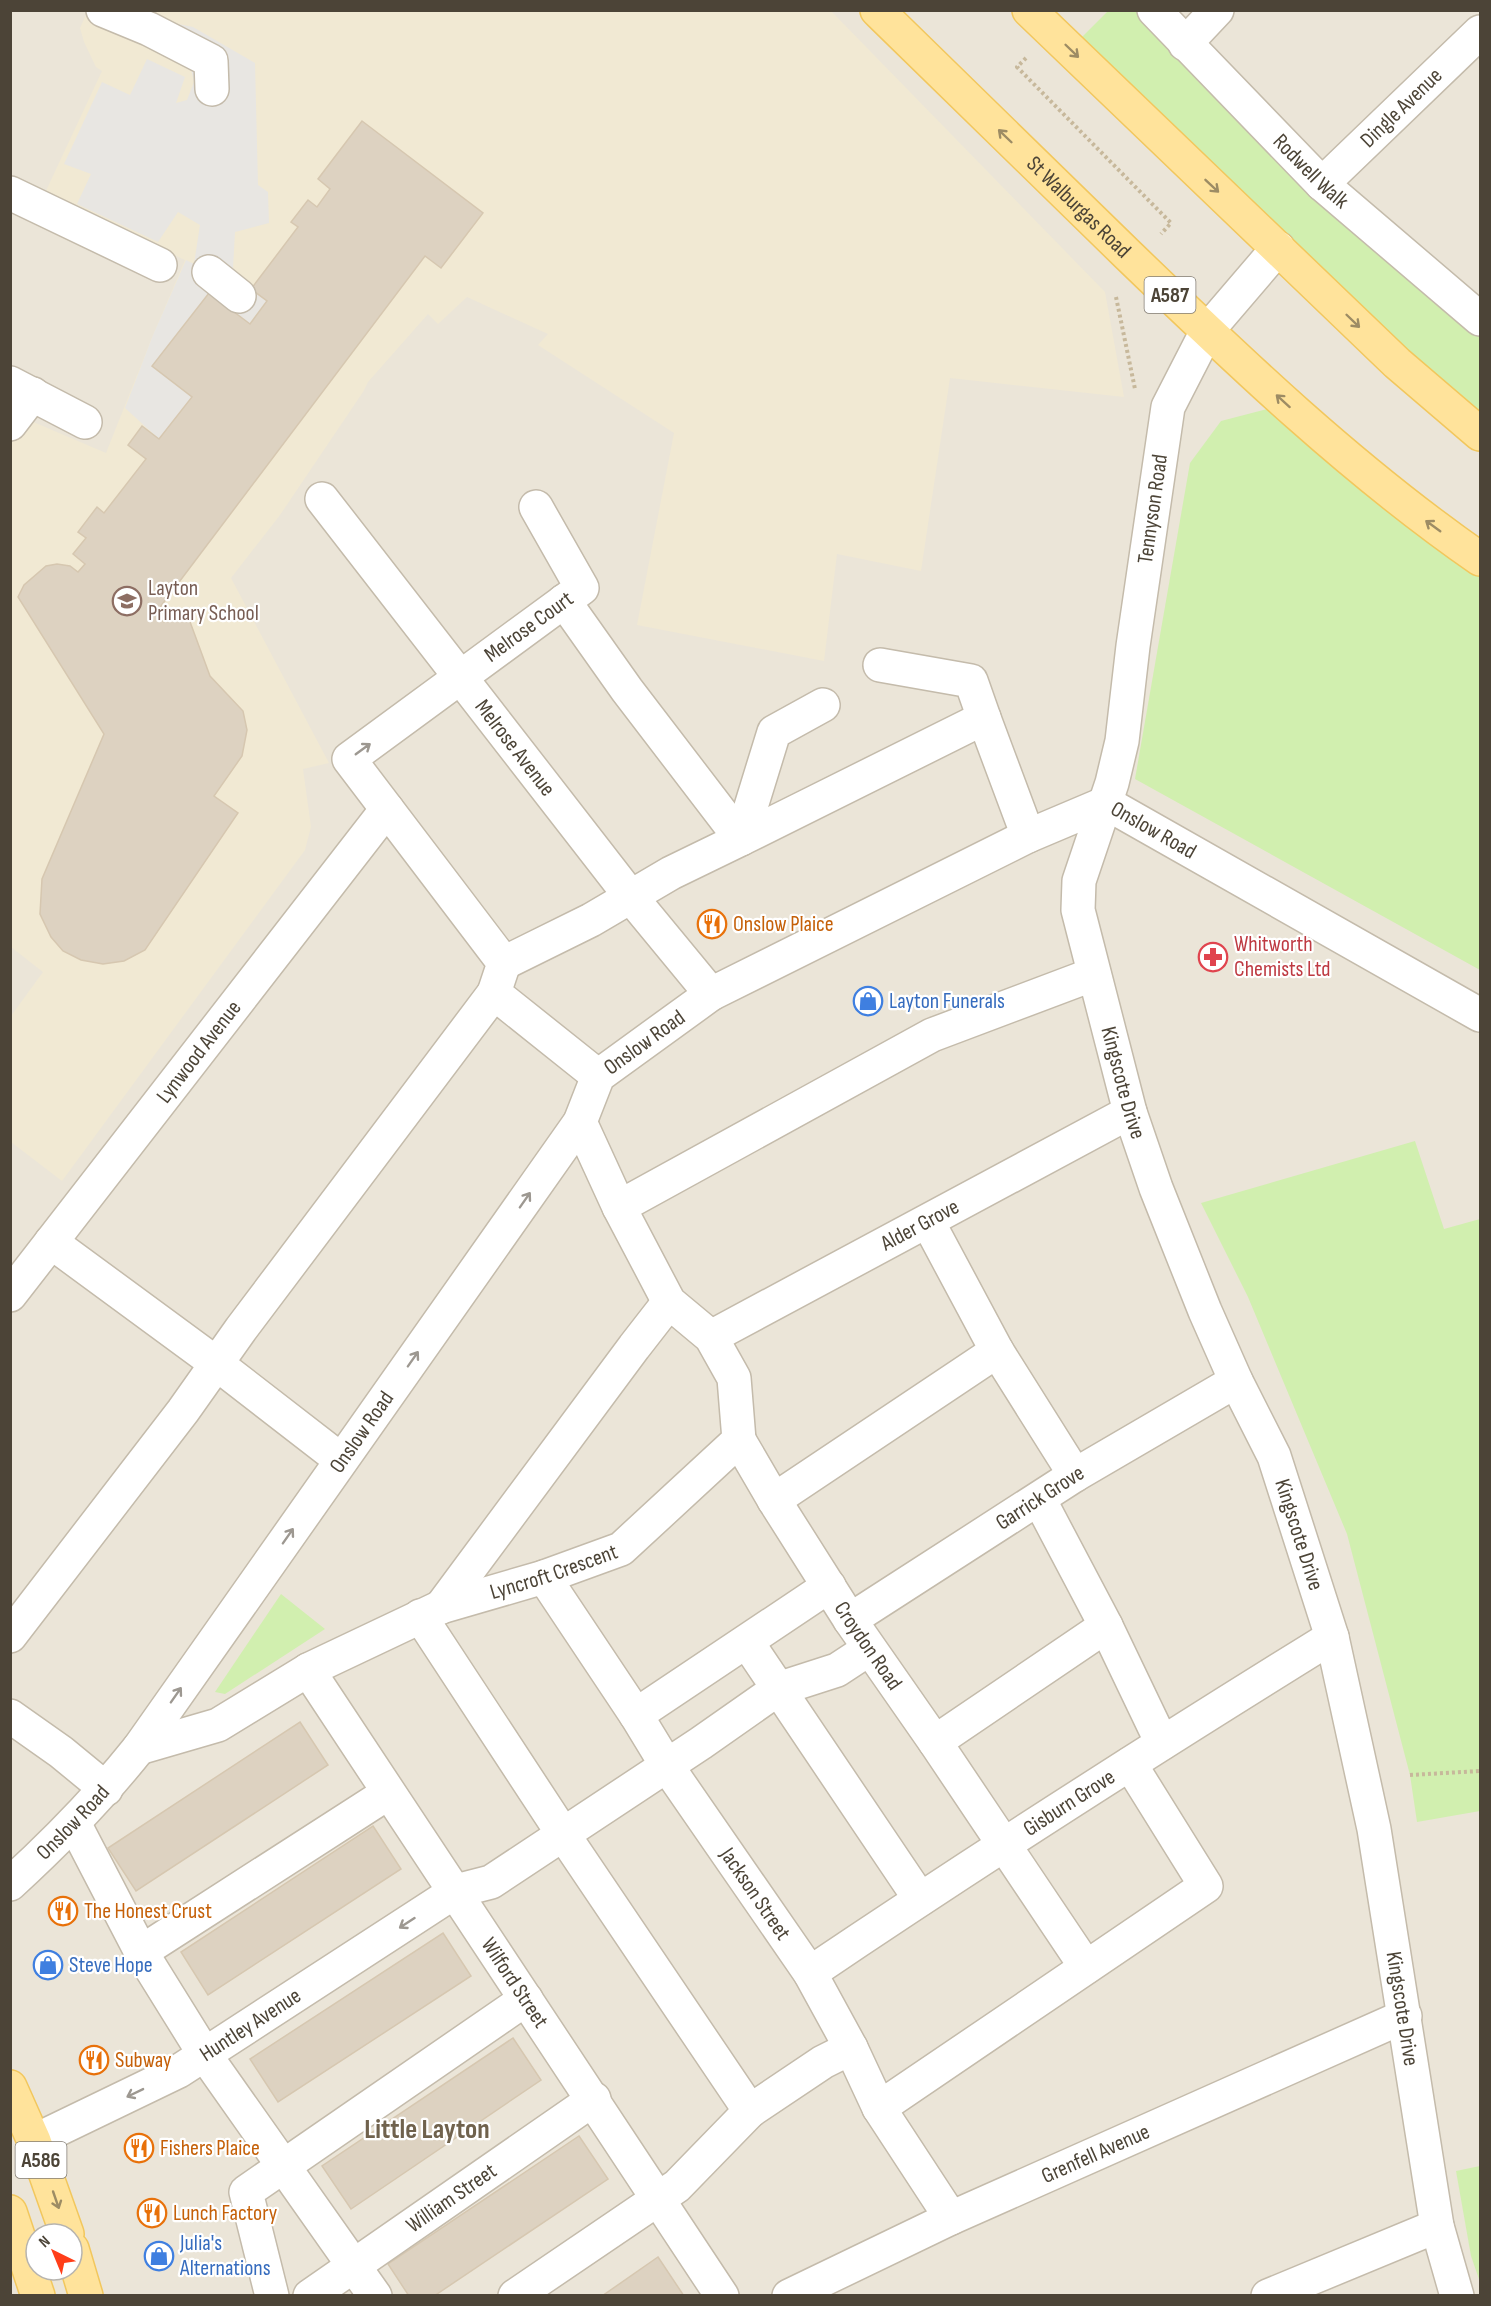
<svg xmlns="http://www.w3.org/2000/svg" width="1491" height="2306" font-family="'Sofia Sans Condensed',sans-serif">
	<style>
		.residential { fill: #ebe5d8; fill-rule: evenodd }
		.education { fill: #f1e9d3 }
		.green { fill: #d1efaf }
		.parking { fill: #e8e6e2 }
		.building { fill: #ddd2c1; stroke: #d6c7b0; stroke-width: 1.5 }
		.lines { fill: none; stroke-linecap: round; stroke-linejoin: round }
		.minor-casing { stroke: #c4bbab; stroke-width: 36 }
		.major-casing { stroke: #f2c75d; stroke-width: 36 }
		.path { stroke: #c7b89b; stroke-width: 4; stroke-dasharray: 3 3; stroke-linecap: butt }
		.minor { stroke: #fff; stroke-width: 33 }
		.major { stroke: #ffe39b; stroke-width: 33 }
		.oneway { stroke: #9d8c64 }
		.oneway2 { stroke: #9d9891 }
		.labels { text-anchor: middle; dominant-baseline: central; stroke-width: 4.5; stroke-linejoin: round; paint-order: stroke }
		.shield { fill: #fff; stroke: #827c73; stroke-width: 1.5 }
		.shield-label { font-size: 21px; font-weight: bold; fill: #4c4437 }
		.street-label { font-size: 22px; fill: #4c4437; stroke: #fff }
		.education-label { font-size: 22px; fill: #785e54; stroke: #fff; text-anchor: start }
		.food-label { font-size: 22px; fill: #c56008; stroke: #fff; text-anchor: start }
		.health-label { font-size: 22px; fill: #be3a42; stroke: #fff; text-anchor: start }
		.shop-label { font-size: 22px; fill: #366cbe; stroke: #fff; text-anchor: start }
		.district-label { font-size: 28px; font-weight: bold; fill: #70624d; stroke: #fff }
	</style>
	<rect width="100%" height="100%" fill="#f7f3ea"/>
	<path class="residential" d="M 11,11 L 1480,11 L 1480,2295 L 11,2296 ZM 36,2234 L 72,2234 L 72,2270 L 36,2270 Z"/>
	<path class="education" d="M 88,10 L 831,11 L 1105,292 L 1124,397 L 950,378 L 921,571 L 837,554 L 824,661 L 637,625 L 674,433 L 538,345 L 548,334 L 467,297 L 438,324 L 428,314 L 368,382 L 363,392 L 280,515 L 231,578 L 329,763 L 303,769 L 311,827 L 305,850 L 62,1181 L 11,1142 L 11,1016 L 43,972 L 11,947 L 10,435 L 24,418 L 106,453 L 153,335 L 185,260 L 44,195 L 102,71 L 96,67 L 84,42 L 80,28 Z"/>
	<g class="green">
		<path d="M 1108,11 L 1156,11 L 1480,319 L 1480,434 L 1070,49 Z"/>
		<path d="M 1287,404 L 1480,558 L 1480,970 L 1135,779 L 1190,463 L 1221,421 Z"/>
		<path d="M 1415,1141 L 1444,1229 L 1480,1219 L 1480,1811 L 1417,1822 L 1410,1775 L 1347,1534 L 1248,1297 L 1201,1203 Z"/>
		<path d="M 281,1594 L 325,1629 L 225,1694 L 215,1692 Z"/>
		<path d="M 1480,2166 L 1480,2282 L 1471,2256 L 1456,2171 Z"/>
	</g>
	<path class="parking" d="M 154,19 L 193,27 L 255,63 L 258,185 L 268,192 L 269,223 L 235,232 L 233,268 L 251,289 L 267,301 L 159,439 L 125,408 L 153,335 L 186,260 L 194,264 L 200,225 L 178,212 L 158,242 L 77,204 L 91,174 L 64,164 L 102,82 L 130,95 L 147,59 L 185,77 L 176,103 L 187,100 L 194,82 L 191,69 Z"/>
	<g class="building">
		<path d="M 362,121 L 483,213 L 441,268 L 425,256 L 155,614 L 164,622 L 189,619 L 210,676 L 243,711 L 247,730 L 242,756 L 214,796 L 238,813 L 145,950 L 124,961 L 103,964 L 81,960 L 63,951 L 51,937 L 40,914 L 42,879 L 104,734 L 18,597 L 24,585 L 46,566 L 57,564 L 70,566 L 78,572 L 85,564 L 73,554 L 86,538 L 78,532 L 97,507 L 104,513 L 146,459 L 128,445 L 142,426 L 159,439 L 192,397 L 152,366 L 209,293 L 250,324 L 267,301 L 251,289 L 298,227 L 291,222 L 308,200 L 317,207 L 330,189 L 318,179 Z"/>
		<path d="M 300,1722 L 328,1765 L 136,1891 L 108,1848 Z"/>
		<path d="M 373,1826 L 401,1869 L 208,1995 L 181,1952 Z"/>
		<path d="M 443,1933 L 471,1976 L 278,2102 L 250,2059 Z"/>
		<path d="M 513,2038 L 541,2080 L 351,2209 L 322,2166 Z"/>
		<path d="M 579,2136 L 608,2179 L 434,2296 L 409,2296 L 388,2264 Z"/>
		<path d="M 658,2257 L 684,2296 L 602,2296 Z"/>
	</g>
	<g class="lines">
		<g class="minor-casing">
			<g id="minor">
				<path d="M 103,10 L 149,29 L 211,61 L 212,89"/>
				<path id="s1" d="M 1154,10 L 1322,184 L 1480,319"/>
				<path d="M 1185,44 L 1217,10"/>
				<path id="s2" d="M 1322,184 L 1480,32"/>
				<path d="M 10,193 L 160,265"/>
				<path id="s3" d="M 1278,248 L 1207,331 L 1168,407 L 1133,646 L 1122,741 L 1112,783 L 1079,881 L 1078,910 L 1130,1112 L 1156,1188 L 1205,1311 L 1236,1381 L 1274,1456 L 1332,1637 L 1374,1829 L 1437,2226 L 1457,2296"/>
				<path d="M 209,272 L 239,296"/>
				<path d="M 10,383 L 85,422"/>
				<path d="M 10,424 L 33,394"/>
				<path id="s4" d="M 322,499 L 631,897 L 711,994"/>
				<path d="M 536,507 L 582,588 L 349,759 L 504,963 L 494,993 L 598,1076"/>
				<path d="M 564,601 L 627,690 L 741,839 L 984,718 L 1028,836"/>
				<path d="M 880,665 L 971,681 L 984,718"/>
				<path d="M 504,963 L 591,920 L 671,873 L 741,839 L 774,732 L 823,705"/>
				<path d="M 619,1207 L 932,1035 L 1094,974"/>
				<path d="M 928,1222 L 997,1351 L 1075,1475"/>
				<path d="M 51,1242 L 217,1364 L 341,1460"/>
				<path id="s5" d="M 10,1295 L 387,809"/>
				<path id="s6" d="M 711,1337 L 1130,1112"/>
				<path id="s7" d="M 739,1440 L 774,1500 L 850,1620 L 935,1742 L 1086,1967"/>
				<path d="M 1039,1499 L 1106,1626 L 1162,1743"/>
				<path d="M 774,1500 L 997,1351"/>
				<path id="s8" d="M 544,1577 L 636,1715 L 667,1766 L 810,1973 L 851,2048 L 879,2108 L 951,2218"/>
				<path d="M 441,1607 L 634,1347 L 669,1302"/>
				<path d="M 420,1616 L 563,1834 L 750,2111"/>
				<path id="s9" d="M 850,1620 L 1075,1475 L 1236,1381"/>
				<path d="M 10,1636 L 183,1411 L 241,1329 L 494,993"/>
				<path d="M 747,1642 L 920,1899"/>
				<path id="s10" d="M 308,1670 L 722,2296"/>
				<path d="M 636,1715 L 829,1586"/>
				<path d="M 10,1716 L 61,1752 L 106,1789"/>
				<path d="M 935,1742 L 1106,1626"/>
				<path id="s11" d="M 139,1748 L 218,1725 L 308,1670 L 441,1607 L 544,1577 L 621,1549 L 739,1440 L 734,1378 L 711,1337 L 669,1302 L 619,1207 L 580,1122"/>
				<path d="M 74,1823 L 141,1952 L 205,2055 L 375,2296"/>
				<path id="s12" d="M 10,1884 C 57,1841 100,1797 139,1748 L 580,1122 L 598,1076 L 711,994 L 1028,836 L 1106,803 L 1480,1015"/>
				<path d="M 141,1952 L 388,1793"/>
				<path id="s13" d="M 810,1973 C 982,1857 1156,1746 1332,1637"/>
				<path d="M 879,2108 L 1206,1886 L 1130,1764"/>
				<path id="s14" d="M 34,2141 L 179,2071 L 456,1891 L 491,1882 L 701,1743 L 778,1689 L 837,1670 L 869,1649"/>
				<path d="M 272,2296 L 246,2192 L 526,1999"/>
				<path id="s15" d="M 310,2296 L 594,2099"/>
				<path d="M 515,2296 L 677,2186 L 750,2111 L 823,2062 L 851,2048"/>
				<path id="s16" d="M 789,2296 L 951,2218 L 1405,2016"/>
				<path d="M 1268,2296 L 1437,2226"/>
			</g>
		</g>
		<g class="major-casing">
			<g id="major">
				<path id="s17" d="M 877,10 C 960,92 1044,173 1127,254 C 1239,362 1353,471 1480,559"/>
				<path d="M 1029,10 L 1397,363 L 1480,434"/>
				<path d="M 10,2087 L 34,2141 L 67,2234"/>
				<path d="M 10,2212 L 38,2296"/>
				<path d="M 72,2249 L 86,2296"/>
			</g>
		</g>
		<g class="path">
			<path d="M 1026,58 L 1017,67 L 1171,223 L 1161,234"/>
			<path d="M 1116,297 L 1135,389"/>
			<path d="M 1410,1775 L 1480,1771"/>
		</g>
		<use href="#minor" class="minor"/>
		<use href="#major" class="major"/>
	</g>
	<defs><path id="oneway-shaft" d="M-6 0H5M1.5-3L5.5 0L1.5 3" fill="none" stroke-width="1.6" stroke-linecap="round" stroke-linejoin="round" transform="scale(1.5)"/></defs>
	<g class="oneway">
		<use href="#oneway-shaft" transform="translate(1072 51) rotate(44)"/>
		<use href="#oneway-shaft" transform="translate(1005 136) rotate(-136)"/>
		<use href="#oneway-shaft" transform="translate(1212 186) rotate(43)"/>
		<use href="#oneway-shaft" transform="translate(1353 321) rotate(44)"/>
		<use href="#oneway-shaft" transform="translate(1283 401) rotate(-138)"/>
		<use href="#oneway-shaft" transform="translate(1433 526) rotate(-144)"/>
		<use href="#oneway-shaft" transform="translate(56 2200) rotate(71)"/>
	</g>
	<g class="oneway2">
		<use href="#oneway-shaft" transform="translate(363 749) rotate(-36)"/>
		<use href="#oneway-shaft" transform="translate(525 1200) rotate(-55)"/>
		<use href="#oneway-shaft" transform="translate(413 1359) rotate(-55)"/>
		<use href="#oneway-shaft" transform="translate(288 1536) rotate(-55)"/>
		<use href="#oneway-shaft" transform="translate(176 1695) rotate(-55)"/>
		<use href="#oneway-shaft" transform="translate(407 1923) rotate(147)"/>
		<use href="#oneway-shaft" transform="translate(135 2093) rotate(154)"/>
	</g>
	<defs>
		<g id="school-ring" transform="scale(1.5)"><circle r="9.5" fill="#fff" stroke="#8d6e63" stroke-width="1.5"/><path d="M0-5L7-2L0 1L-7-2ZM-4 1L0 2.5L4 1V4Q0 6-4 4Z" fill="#8d6e63"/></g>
		<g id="restaurant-ring" transform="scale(1.5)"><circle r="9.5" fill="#fff" stroke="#e8710a" stroke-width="1.5"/><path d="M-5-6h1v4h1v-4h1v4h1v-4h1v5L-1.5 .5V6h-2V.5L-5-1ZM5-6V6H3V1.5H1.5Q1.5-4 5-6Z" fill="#e8710a"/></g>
		<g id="pharmacy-ring" transform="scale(1.5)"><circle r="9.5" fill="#fff" stroke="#e0444e" stroke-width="1.5"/><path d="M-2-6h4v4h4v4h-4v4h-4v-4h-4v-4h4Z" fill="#e0444e"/></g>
		<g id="shop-ring" transform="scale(1.5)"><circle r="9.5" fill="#fff" stroke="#3f7fe0" stroke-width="1.5"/><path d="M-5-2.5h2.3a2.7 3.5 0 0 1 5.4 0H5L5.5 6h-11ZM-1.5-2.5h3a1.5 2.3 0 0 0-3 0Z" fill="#3f7fe0"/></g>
	</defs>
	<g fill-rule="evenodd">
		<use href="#school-ring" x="127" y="601"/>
		<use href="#restaurant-ring" x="712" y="924"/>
		<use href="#pharmacy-ring" x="1213" y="957"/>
		<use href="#shop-ring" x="868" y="1001"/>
		<use href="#restaurant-ring" x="63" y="1911"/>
		<use href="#shop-ring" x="48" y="1965"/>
		<use href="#restaurant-ring" x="94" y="2060"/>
		<use href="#restaurant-ring" x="139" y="2148"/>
		<use href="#restaurant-ring" x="152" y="2213"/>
		<use href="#shop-ring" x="159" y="2256"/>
	</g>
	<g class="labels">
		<g class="shield">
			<rect x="1144.5" y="277" width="51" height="36" rx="4.5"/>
			<rect x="15.5" y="2142" width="51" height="36" rx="4.5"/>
		</g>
		<g class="shield-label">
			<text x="1170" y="295">A587</text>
			<text x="41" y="2160">A586</text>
		</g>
		<g class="street-label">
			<text stroke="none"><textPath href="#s2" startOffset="110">Dingle Avenue</textPath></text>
			<text stroke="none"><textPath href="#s1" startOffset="225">Rodwell Walk</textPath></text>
			<text stroke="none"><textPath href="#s17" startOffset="282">St Walburgas Road</textPath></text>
			<text transform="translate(1153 509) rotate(-82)">Tennyson Road</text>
			<text transform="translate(529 627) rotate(-36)">Melrose Court</text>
			<text stroke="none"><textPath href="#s4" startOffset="315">Melrose Avenue</textPath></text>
			<text stroke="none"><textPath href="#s12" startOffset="1636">Onslow Road</textPath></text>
			<text stroke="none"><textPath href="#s12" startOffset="1060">Onslow Road</textPath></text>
			<text stroke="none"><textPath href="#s5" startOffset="308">Lynwood Avenue</textPath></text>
			<text stroke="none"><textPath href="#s3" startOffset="886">Kingscote Drive</textPath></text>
			<text stroke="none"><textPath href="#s6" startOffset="237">Alder Grove</textPath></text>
			<text stroke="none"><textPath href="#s12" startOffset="574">Onslow Road</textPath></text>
			<text stroke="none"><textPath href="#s9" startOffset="226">Garrick Grove</textPath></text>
			<text stroke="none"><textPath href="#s3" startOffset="1372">Kingscote Drive</textPath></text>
			<text stroke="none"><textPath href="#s11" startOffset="453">Lyncroft Crescent</textPath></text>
			<text stroke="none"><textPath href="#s7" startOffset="243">Croydon Road</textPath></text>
			<text stroke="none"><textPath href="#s13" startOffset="310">Gisburn Grove</textPath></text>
			<text stroke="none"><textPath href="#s12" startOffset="88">Onslow Road</textPath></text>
			<text stroke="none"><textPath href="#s8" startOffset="381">Jackson Street</textPath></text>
			<text stroke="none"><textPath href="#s10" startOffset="375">Wilford Street</textPath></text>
			<text stroke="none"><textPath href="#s3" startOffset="1858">Kingscote Drive</textPath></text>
			<text stroke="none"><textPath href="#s14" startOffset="246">Huntley Avenue</textPath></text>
			<text stroke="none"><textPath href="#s16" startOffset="338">Grenfell Avenue</textPath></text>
			<text stroke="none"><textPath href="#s15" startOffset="172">William Street</textPath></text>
		</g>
		<g class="education-label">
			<text x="148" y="588">Layton<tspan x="148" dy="25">Primary School</tspan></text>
		</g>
		<g class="food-label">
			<text x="733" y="924">Onslow Plaice</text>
			<text x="84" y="1911">The Honest Crust</text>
			<text x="115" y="2060">Subway</text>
			<text x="160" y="2148">Fishers Plaice</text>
			<text x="173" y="2213">Lunch Factory</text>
		</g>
		<g class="health-label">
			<text x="1234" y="944">Whitworth<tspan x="1234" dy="25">Chemists Ltd</tspan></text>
		</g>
		<g class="shop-label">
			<text x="889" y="1001">Layton Funerals</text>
			<text x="69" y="1965">Steve Hope</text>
			<text x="180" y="2243">Julia's<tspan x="180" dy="25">Alternations</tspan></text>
		</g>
		<g class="district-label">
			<text x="427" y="2129">Little Layton</text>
		</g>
	</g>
	<rect width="1491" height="2306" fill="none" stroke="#4c4437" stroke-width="24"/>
	<g transform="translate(54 2252) rotate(317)"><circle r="28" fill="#ffffff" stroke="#b7b4af" stroke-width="1.5"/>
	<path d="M0-4.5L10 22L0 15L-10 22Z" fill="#ff3e19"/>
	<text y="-9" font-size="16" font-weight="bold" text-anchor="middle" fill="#4c4437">N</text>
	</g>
</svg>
